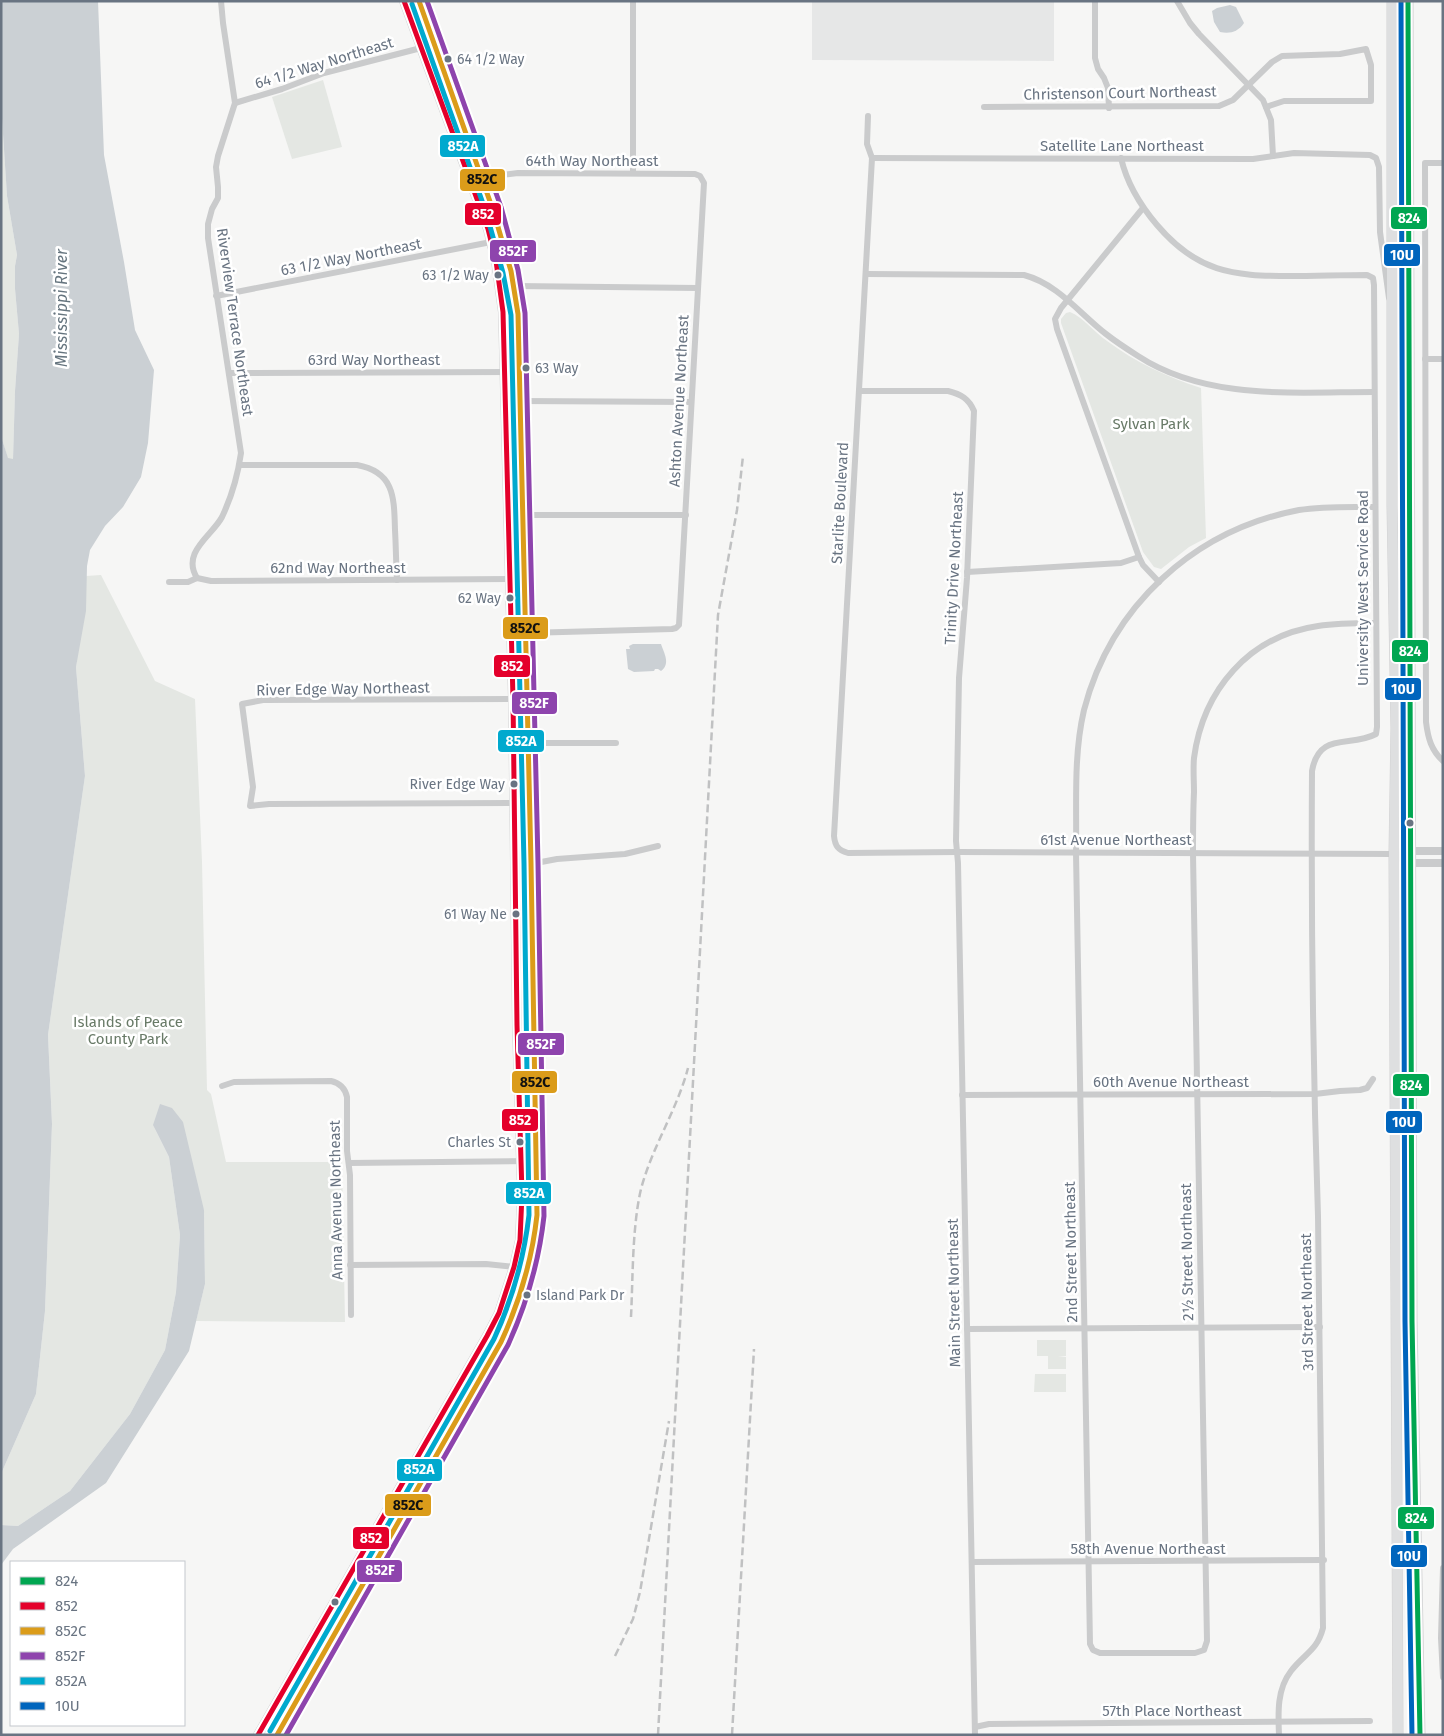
<svg xmlns="http://www.w3.org/2000/svg" width="1444" height="1736" font-family="'Fira Sans',sans-serif">
	<style>
		.built { fill: #e6e7e7 }
		.green { fill: #e4e7e3 }
		.water { fill: #cbd0d4 }
		.lines { fill: none; stroke-linecap: round; stroke-linejoin: round }
		.secondary-casing { stroke: #d2d2d3; stroke-width: 10 }
		.primary-casing { stroke: #d2d2d3; stroke-width: 11 }
		.minor { stroke: #cacbcc; stroke-width: 6 }
		.tertiary { stroke: #cacbcc; stroke-width: 8 }
		.secondary { stroke: #dedfe0; stroke-width: 9 }
		.primary { stroke: #dedfe0; stroke-width: 10 }
		.rail { stroke: #c0c1c2; stroke-width: 2.5; stroke-dasharray: 8 4; stroke-linecap: butt }
		.bus-1-casing { stroke: #fff; stroke-width: 9 }
		.bus-2-casing { stroke: #fff; stroke-width: 9 }
		.bus-3-casing { stroke: #fff; stroke-width: 9 }
		.bus-4-casing { stroke: #fff; stroke-width: 9 }
		.bus-5-casing { stroke: #fff; stroke-width: 9 }
		.bus-6-casing { stroke: #fff; stroke-width: 9 }
		.bus-1 { stroke: #00a651; stroke-width: 5 }
		.bus-2 { stroke: #e4002b; stroke-width: 5 }
		.bus-3 { stroke: #db9c1a; stroke-width: 5 }
		.bus-4 { stroke: #8e44ad; stroke-width: 5 }
		.bus-5 { stroke: #00a9ce; stroke-width: 5 }
		.bus-6 { stroke: #0065bd; stroke-width: 5 }
		.bus-dot { fill: #697482; stroke: #fff; stroke-width: 2 }
		.labels { text-anchor: middle; dominant-baseline: central; stroke-width: 5; stroke-linejoin: round; paint-order: stroke }
		.bus-label { font-size: 14px; fill: #697482; stroke: #fff; text-anchor: end }
		.street-label { font-size: 15px; fill: #697482; stroke: #fff }
		.park-label { font-size: 15px; fill: #687a67; stroke: #fff }
		.water-label { font-size: 16px; font-style: italic; fill: #65747e; stroke: #fff }
		.line-badge { stroke: #fff; stroke-width: 2 }
		.badge-label { font-size: 14px; text-anchor: middle; font-weight: bold; fill: #fff }
		.pale-badge-label { font-size: 14px; text-anchor: middle; font-weight: bold; fill: #111 }
	</style>
	<rect width="100%" height="100%" fill="#f6f6f5"/>
	<path class="built" d="M 812,1 L 1054,1 L 1054,61 L 812,60 Z"/>
	<g class="green">
		<path d="M 323,80 L 342,147 L 292,159 L 272,97 Z"/>
		<path d="M 1,103 L 7,196 L 17,255 L 15,266 L 15,289 L 19,334 L 15,391 L 13,459 L 8,459 L 1,436 Z"/>
		<path d="M 1070,312 C 1084,318 1094,332 1107,341 C 1135,362 1167,377 1201,388 L 1206,538 L 1189,547 L 1161,569 L 1154,567 L 1143,552 L 1061,323 L 1061,319 L 1066,313 Z"/>
		<path d="M 101,575 L 155,681 L 195,699 L 202,862 L 207,1090 L 211,1094 L 226,1162 L 342,1162 L 345,1322 L 196,1321 L 205,1284 L 204,1210 L 153,1125 L 169,1157 L 180,1235 L 176,1292 L 165,1350 L 130,1414 L 70,1491 L 18,1526 L 1,1525 L 1,1474 L 36,1394 L 45,1311 L 52,1124 L 48,1035 L 85,776 L 76,667 L 86,576 Z"/>
		<path d="M 1037,1340 L 1066,1340 L 1066,1356 L 1058,1357 L 1066,1357 L 1066,1369 L 1048,1369 L 1048,1356 L 1037,1356 Z"/>
		<path d="M 1035,1374 L 1066,1374 L 1066,1392 L 1034,1392 Z"/>
	</g>
	<g class="water">
		<path d="M 1,1 L 98,1 L 104,155 L 124,262 L 135,330 L 154,370 L 148,443 L 141,477 L 123,507 L 105,526 L 90,550 L 87,566 L 86,611 L 76,667 L 85,776 L 48,1035 L 52,1124 L 45,1311 L 36,1394 L 1,1474 L 1,436 L 8,458 L 13,459 L 15,391 L 19,334 L 15,289 L 15,266 L 17,255 L 7,196 L 1,103 Z"/>
		<path d="M 1230,5 L 1236,7 L 1244,23 C 1238,32 1230,34 1220,32 L 1214,22 L 1212,11 L 1217,8 Z"/>
		<path d="M 633,644 L 661,644 C 664,653 671,664 661,671 L 658,669 L 655,669 L 654,671 L 634,672 L 628,669 L 626,649 L 630,649 L 629,646 Z"/>
		<path d="M 160,1104 L 172,1108 L 183,1122 L 204,1210 L 205,1284 L 189,1351 L 106,1483 L 13,1549 L 1,1565 L 1,1525 L 18,1526 L 70,1491 L 130,1414 L 165,1350 L 176,1292 L 180,1235 L 169,1157 L 153,1125 Z"/>
	</g>
	<g class="lines">
		<g class="secondary-casing">
			<g id="secondary">
				<path d="M 258,1735 L 487,1336 L 499,1313 L 514,1267 L 520,1240 L 522,1194 L 517,1025 L 513,699 L 503,312 L 496,261 L 488,229 L 404,1"/>
				<path d="M 277,1735 L 501,1342 C 522,1299 532,1263 537,1215 L 531,863 L 518,314 C 511,256 492,203 472,149 C 455,100 437,50 419,1"/>
			</g>
		</g>
		<g class="primary-casing">
			<g id="primary">
				<path d="M 1392,1 L 1392,505 L 1396,728 L 1394,854 L 1398,1735"/>
				<path d="M 1408,1 L 1412,1321 L 1420,1735"/>
			</g>
		</g>
		<g class="minor">
			<path d="M 1095,1 L 1095,58 L 1098,69 L 1104,78 L 1108,88 L 1109,108"/>
			<path d="M 1177,1 L 1190,23 L 1199,34 L 1263,100 L 1271,120 L 1273,156"/>
			<path d="M 235,103 L 282,89 L 324,73 L 421,48"/>
			<path d="M 984,107 L 1219,106 L 1233,100 L 1272,62 L 1282,56 L 1340,54 L 1366,49 L 1371,65 L 1371,101 L 1284,101 L 1266,107"/>
			<path d="M 868,116 L 867,144 L 872,158"/>
			<path d="M 872,158 L 834,836 C 835,846 838,850 848,853 L 957,852 L 1394,854"/>
			<path d="M 872,158 L 1253,159 L 1294,153 L 1370,155 L 1376,158 L 1379,167 L 1380,232 L 1389,298"/>
			<path d="M 1121,158 C 1127,184 1140,205 1157,225 C 1197,272 1232,276 1290,276 C 1316,276 1341,275 1367,275 L 1373,278 L 1374,285 L 1377,727 L 1376,734 C 1350,748 1319,731 1312,771 C 1311,919 1313,1068 1318,1216 L 1323,1628 C 1317,1651 1305,1653 1291,1671 C 1277,1689 1278,1712 1279,1735"/>
			<path d="M 1443,163 L 1425,163 L 1426,722 C 1428,738 1431,750 1443,761"/>
			<path d="M 633,173 L 633,1"/>
			<path d="M 483,180 L 501,175 L 518,173 L 695,174 L 700,176 L 704,183 L 679,625 L 676,628 L 672,629 L 526,633"/>
			<path d="M 1143,208 L 1061,308 L 1055,319 L 1057,329 L 1139,557 L 1143,565 L 1159,582"/>
			<path d="M 866,274 L 1024,275 C 1058,284 1080,314 1106,334 C 1116,342 1127,349 1138,356 C 1207,401 1296,392 1374,392"/>
			<path d="M 515,286 L 698,288"/>
			<path d="M 216,296 L 491,242"/>
			<path d="M 1425,359 L 1443,359"/>
			<path d="M 229,373 L 520,372"/>
			<path d="M 859,391 L 948,391 C 961,394 969,399 974,411 L 967,578 L 959,678 L 956,841 L 958,863 L 975,1735"/>
			<path d="M 520,401 L 691,402"/>
			<path d="M 240,465 L 357,465 C 395,472 394,498 395,530 C 396,547 396,564 397,580"/>
			<path d="M 1375,507 C 1350,507 1324,506 1299,510 C 1194,530 1111,606 1084,710 C 1073,757 1077,806 1076,853 L 1090,1644 L 1093,1650 L 1100,1653 L 1195,1653 L 1204,1650 L 1207,1641 L 1193,854 C 1193,833 1193,813 1194,792 C 1194,781 1193,769 1194,758 C 1203,690 1249,636 1318,626 C 1337,623 1356,623 1375,623"/>
			<path d="M 508,515 L 686,515"/>
			<path d="M 967,572 L 1121,563 L 1139,557"/>
			<path d="M 197,578 C 181,552 212,536 222,517 C 231,498 238,474 241,453 L 208,238 L 208,224 L 212,209 L 218,198 L 218,187 L 216,167 L 218,156 L 235,103 L 223,23 L 221,1"/>
			<path d="M 169,582 L 188,582 L 197,578 L 211,581 L 524,579"/>
			<path d="M 513,699 L 263,700 L 242,704 L 253,787 L 250,806 L 269,804 L 514,803"/>
			<path d="M 528,743 L 616,743"/>
			<path d="M 515,867 L 557,859 L 625,854 L 658,846"/>
			<path d="M 222,1086 L 234,1082 L 331,1081 C 340,1083 345,1088 347,1097 L 347,1151 L 350,1175 L 351,1315"/>
			<path d="M 962,1095 L 1315,1094 L 1340,1091 L 1360,1090 L 1367,1088 L 1373,1079"/>
			<path d="M 349,1163 L 536,1161"/>
			<path d="M 350,1265 L 486,1264 L 514,1267"/>
			<path d="M 967,1329 L 1320,1327"/>
			<path d="M 972,1562 L 1324,1560"/>
			<path d="M 1443,1568 L 1441,1638 L 1443,1677"/>
			<path d="M 975,1727 L 989,1724 L 1370,1721"/>
		</g>
		<g class="tertiary">
			<path d="M 1394,854 L 1410,863 L 1443,863"/>
			<path d="M 1394,854 L 1410,851 L 1443,851"/>
		</g>
		<use href="#secondary" class="secondary"/>
		<use href="#primary" class="primary"/>
		<g class="rail">
			<path d="M 631,1317 C 633,1277 632,1228 641,1189 C 652,1147 677,1110 688,1068"/>
			<path d="M 615,1656 L 633,1619 L 640,1592 L 669,1421"/>
			<path d="M 658,1735 L 718,615 L 737,510 L 743,456"/>
			<path d="M 732,1735 L 754,1349"/>
		</g>
		<g class="bus-1-casing">
			<path id="bus-1" d="M 1408,1 L 1412,1321 L 1420,1735"/>
		</g>
		<g class="bus-2-casing">
			<path id="bus-2" d="M 258,1735 L 487,1336 L 499,1313 L 514,1267 L 520,1240 L 522,1194 L 517,1025 L 513,699 L 503,312 L 496,261 L 488,229 L 404,1"/>
		</g>
		<g class="bus-3-casing">
			<path id="bus-3" d="M 277,1735 L 501,1342 C 520,1301 532,1260 537,1215 L 531,863 L 518,314 L 511,271 L 493,210 L 419,1"/>
		</g>
		<g class="bus-4-casing">
			<path id="bus-4" d="M 286,1735 L 508,1345 C 527,1303 539,1262 544,1216 L 538,863 L 525,313 L 518,270 L 501,207 L 427,1"/>
		</g>
		<g class="bus-5-casing">
			<path id="bus-5" d="M 270,1731 L 494,1339 C 513,1298 524,1258 529,1215 L 524,863 L 511,315 L 503,273 L 486,212 L 412,4"/>
		</g>
		<g class="bus-6-casing">
			<path id="bus-6" d="M 1401,1 L 1405,1321 L 1412,1735"/>
		</g>
		<use href="#bus-1" class="bus-1"/>
		<use href="#bus-2" class="bus-2"/>
		<use href="#bus-3" class="bus-3"/>
		<use href="#bus-4" class="bus-4"/>
		<use href="#bus-5" class="bus-5"/>
		<use href="#bus-6" class="bus-6"/>
	</g>
	<g class="bus-dot">
		<circle cx="448" cy="59" r="4.5"/>
		<circle cx="498" cy="275" r="4.5"/>
		<circle cx="526" cy="368" r="4.5"/>
		<circle cx="510" cy="598" r="4.5"/>
		<circle cx="514" cy="784" r="4.5"/>
		<circle cx="1410" cy="823" r="4.5"/>
		<circle cx="516" cy="914" r="4.5"/>
		<circle cx="520" cy="1142" r="4.5"/>
		<circle cx="527" cy="1295" r="4.5"/>
		<circle cx="335" cy="1602" r="4.5"/>
	</g>
	<g class="labels">
		<g class="bus-label">
			<text x="457" y="59" text-anchor="start">64 1/2 Way</text>
			<text x="489" y="275">63 1/2 Way</text>
			<text x="535" y="368" text-anchor="start">63 Way</text>
			<text x="501" y="598">62 Way</text>
			<text x="505" y="784">River Edge Way</text>
			<text x="507" y="914">61 Way Ne</text>
			<text x="511" y="1142">Charles St</text>
			<text x="536" y="1295" text-anchor="start">Island Park Dr</text>
		</g>
		<g class="street-label">
			<text transform="translate(324 63) rotate(-17)">64 1/2 Way Northeast</text>
			<text transform="translate(1120 93) rotate(-1)">Christenson Court Northeast</text>
			<text x="1122" y="146">Satellite Lane Northeast</text>
			<text x="592" y="161">64th Way Northeast</text>
			<text transform="translate(351 257) rotate(-11)">63 1/2 Way Northeast</text>
			<text transform="translate(235 322) rotate(82)">Riverview Terrace Northeast</text>
			<text x="374" y="360">63rd Way Northeast</text>
			<text transform="translate(679 401) rotate(-87)">Ashton Avenue Northeast</text>
			<text transform="translate(840 503) rotate(-87)">Starlite Boulevard</text>
			<text x="338" y="568">62nd Way Northeast</text>
			<text transform="translate(954 568) rotate(-87)">Trinity Drive Northeast</text>
			<text transform="translate(1363 588) rotate(-90)">University West Service Road</text>
			<text transform="translate(343 689) rotate(-1)">River Edge Way Northeast</text>
			<text x="1116" y="840">61st Avenue Northeast</text>
			<text x="1171" y="1082">60th Avenue Northeast</text>
			<text transform="translate(336 1200) rotate(-91)">Anna Avenue Northeast</text>
			<text transform="translate(1071 1252) rotate(-91)">2nd Street Northeast</text>
			<text transform="translate(1187 1252) rotate(-91)">2½ Street Northeast</text>
			<text transform="translate(954 1293) rotate(-91)">Main Street Northeast</text>
			<text transform="translate(1307 1302) rotate(-91)">3rd Street Northeast</text>
			<text x="1148" y="1549">58th Avenue Northeast</text>
			<text x="1172" y="1711">57th Place Northeast</text>
		</g>
		<g class="park-label">
			<text x="1151" y="424">Sylvan Park</text>
			<text x="128" y="1022">Islands of Peace<tspan x="128" dy="17">County Park</tspan></text>
		</g>
		<g class="water-label">
			<text transform="translate(61 308) rotate(-90)">Mississippi River</text>
		</g>
	</g>
	<g class="line-badge">
		<rect x="439" y="134" width="47" height="24" rx="5" fill="#00a9ce"/>
		<rect x="459" y="168" width="47" height="24" rx="5" fill="#db9c1a"/>
		<rect x="464" y="202" width="38" height="24" rx="5" fill="#e4002b"/>
		<rect x="1390" y="206" width="38" height="24" rx="5" fill="#00a651"/>
		<rect x="489" y="239" width="48" height="24" rx="5" fill="#8e44ad"/>
		<rect x="1383" y="243" width="38" height="24" rx="5" fill="#0065bd"/>
		<rect x="502" y="616" width="47" height="24" rx="5" fill="#db9c1a"/>
		<rect x="1391" y="639" width="38" height="24" rx="5" fill="#00a651"/>
		<rect x="493" y="654" width="38" height="24" rx="5" fill="#e4002b"/>
		<rect x="1384" y="677" width="38" height="24" rx="5" fill="#0065bd"/>
		<rect x="511" y="691" width="47" height="24" rx="5" fill="#8e44ad"/>
		<rect x="497" y="729" width="48" height="24" rx="5" fill="#00a9ce"/>
		<rect x="517" y="1032" width="48" height="24" rx="5" fill="#8e44ad"/>
		<rect x="511" y="1070" width="47" height="24" rx="5" fill="#db9c1a"/>
		<rect x="1392" y="1073" width="38" height="24" rx="5" fill="#00a651"/>
		<rect x="501" y="1108" width="38" height="24" rx="5" fill="#e4002b"/>
		<rect x="1385" y="1110" width="38" height="24" rx="5" fill="#0065bd"/>
		<rect x="505" y="1181" width="47" height="24" rx="5" fill="#00a9ce"/>
		<rect x="396" y="1458" width="47" height="24" rx="5" fill="#00a9ce"/>
		<rect x="384" y="1493" width="48" height="24" rx="5" fill="#db9c1a"/>
		<rect x="1397" y="1506" width="38" height="24" rx="5" fill="#00a651"/>
		<rect x="352" y="1526" width="38" height="24" rx="5" fill="#e4002b"/>
		<rect x="1390" y="1544" width="38" height="24" rx="5" fill="#0065bd"/>
		<rect x="356" y="1559" width="47" height="24" rx="5" fill="#8e44ad"/>
	</g>
	<g class="badge-label">
		<text x="463" y="151">852A</text>
		<text x="483" y="219">852</text>
		<text x="1409" y="223">824</text>
		<text x="513" y="256">852F</text>
		<text x="1402" y="260">10U</text>
		<text x="1410" y="656">824</text>
		<text x="512" y="671">852</text>
		<text x="1403" y="694">10U</text>
		<text x="534" y="708">852F</text>
		<text x="521" y="746">852A</text>
		<text x="541" y="1049">852F</text>
		<text x="1411" y="1090">824</text>
		<text x="520" y="1125">852</text>
		<text x="1404" y="1127">10U</text>
		<text x="529" y="1198">852A</text>
		<text x="419" y="1474">852A</text>
		<text x="1416" y="1523">824</text>
		<text x="371" y="1543">852</text>
		<text x="1409" y="1561">10U</text>
		<text x="380" y="1575">852F</text>
	</g>
	<g class="pale-badge-label">
		<text x="482" y="184">852C</text>
		<text x="525" y="633">852C</text>
		<text x="535" y="1087">852C</text>
		<text x="408" y="1510">852C</text>
	</g>
	<rect width="1444" height="1736" fill="none" stroke="#697482" stroke-width="5"/>
	<rect x="10" y="1561" width="175" height="165" fill="#ffffff" stroke="#c3c7cd"/>
	<rect x="20" y="1577" width="25" height="8" fill="#00a651" stroke="#c3c7cd"/>
	<text x="55" y="1586" font-size="15" fill="#697482">824</text>
	<rect x="20" y="1602" width="25" height="8" fill="#e4002b" stroke="#c3c7cd"/>
	<text x="55" y="1611" font-size="15" fill="#697482">852</text>
	<rect x="20" y="1627" width="25" height="8" fill="#db9c1a" stroke="#c3c7cd"/>
	<text x="55" y="1636" font-size="15" fill="#697482">852C</text>
	<rect x="20" y="1652" width="25" height="8" fill="#8e44ad" stroke="#c3c7cd"/>
	<text x="55" y="1661" font-size="15" fill="#697482">852F</text>
	<rect x="20" y="1677" width="25" height="8" fill="#00a9ce" stroke="#c3c7cd"/>
	<text x="55" y="1686" font-size="15" fill="#697482">852A</text>
	<rect x="20" y="1702" width="25" height="8" fill="#0065bd" stroke="#c3c7cd"/>
	<text x="55" y="1711" font-size="15" fill="#697482">10U</text>
</svg>
